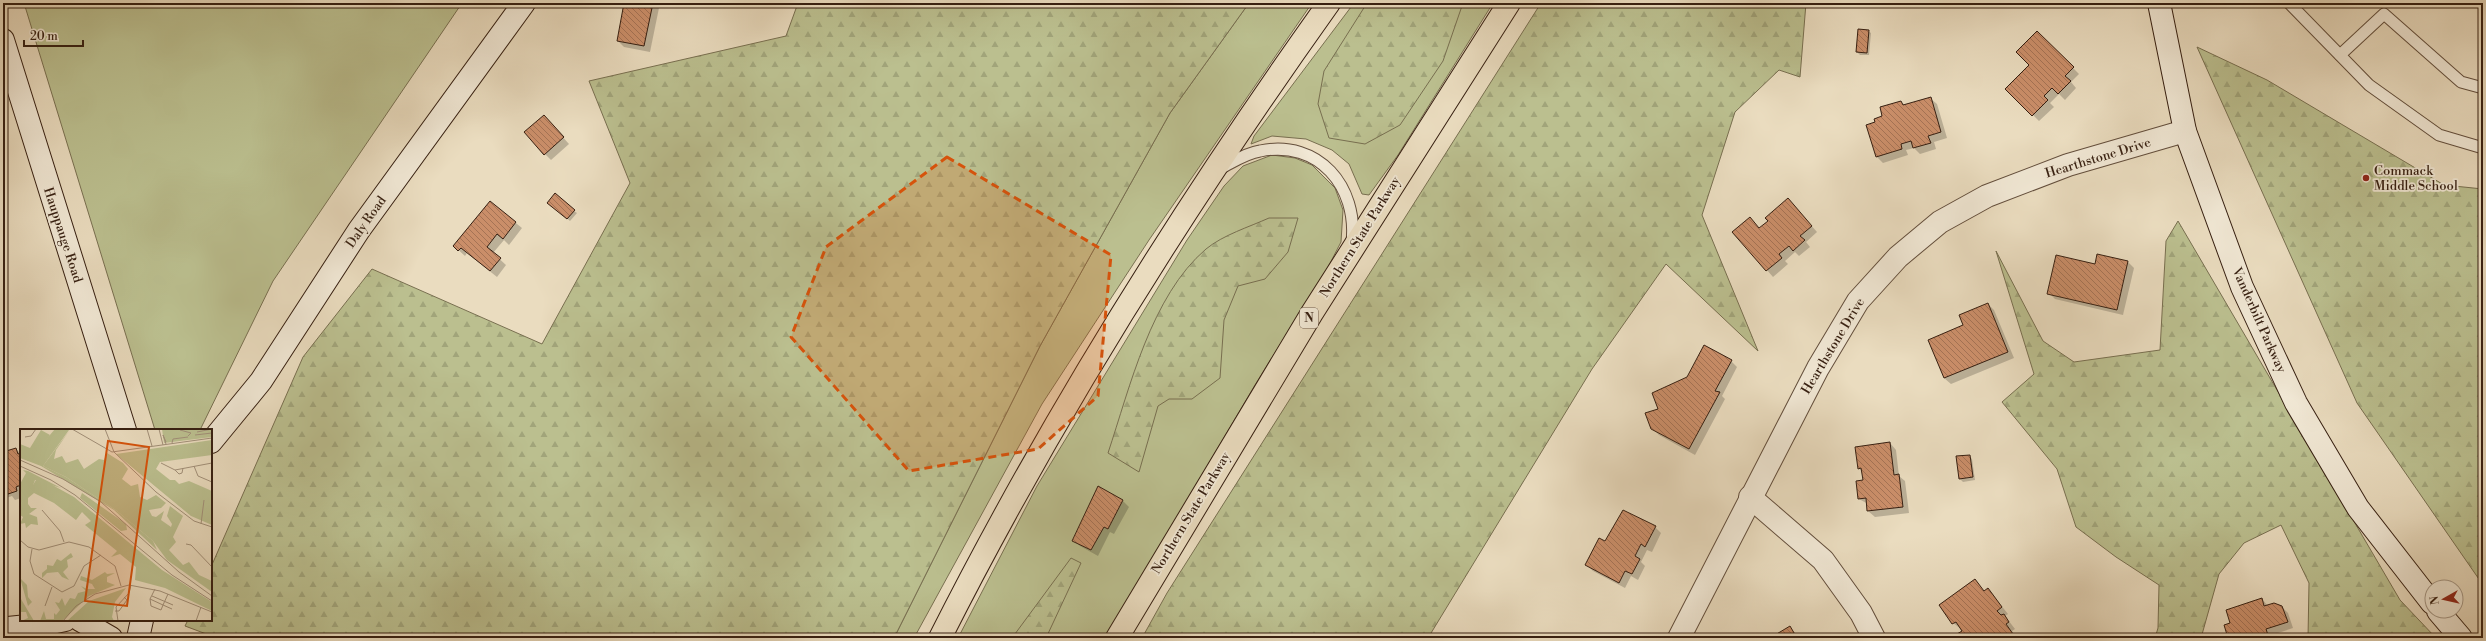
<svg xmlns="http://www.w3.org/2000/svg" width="2486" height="641" font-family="'Libre Bodoni',serif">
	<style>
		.grass { fill: #bbbf8f; stroke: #786f50 }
		.forest { fill: url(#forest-firs); stroke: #786f50 }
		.shadow { fill: #0003 }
		.building { fill: url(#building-back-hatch); stroke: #361f11 }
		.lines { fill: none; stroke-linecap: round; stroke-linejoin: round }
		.lane-casing { stroke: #634e3c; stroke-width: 13 }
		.street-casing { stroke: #634e3c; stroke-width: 24 }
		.secondary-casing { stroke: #361f11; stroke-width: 24 }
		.highway-casing { stroke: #361f11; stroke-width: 24 }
		.lane { stroke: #f1e8d5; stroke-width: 11 }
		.street { stroke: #f1e8d5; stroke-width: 22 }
		.secondary { stroke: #f1e8d5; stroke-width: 22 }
		.highway { stroke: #eadcbf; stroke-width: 22 }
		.marked { fill: #d6530c; fill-opacity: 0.2; stroke: #d6530c; stroke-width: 3; stroke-dasharray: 8 5; stroke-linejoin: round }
		.poi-dot { fill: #8f2418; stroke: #f1e8d5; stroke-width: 1.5 }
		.labels { text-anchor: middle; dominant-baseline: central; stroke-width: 3.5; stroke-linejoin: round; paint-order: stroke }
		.shield { fill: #f1e8d5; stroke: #6e5b4c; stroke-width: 1 }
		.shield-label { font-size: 12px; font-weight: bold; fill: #361f11 }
		.street-label { font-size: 13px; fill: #361f11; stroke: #f1e8d5 }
		.poi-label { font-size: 13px; fill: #361f11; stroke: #f1e8d5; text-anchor: start }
		.inset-road { fill: none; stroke: #a29079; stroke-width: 1 }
		.view { fill: #d6530c; fill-opacity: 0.15; stroke: #d6530c; stroke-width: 2 }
		.inset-edge { fill: none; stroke: #361f11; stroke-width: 2 }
	</style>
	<defs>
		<pattern id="forest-firs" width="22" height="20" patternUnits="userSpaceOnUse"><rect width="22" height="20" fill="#bbbf8f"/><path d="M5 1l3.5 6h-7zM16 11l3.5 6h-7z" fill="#a1a47a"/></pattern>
		<pattern id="building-back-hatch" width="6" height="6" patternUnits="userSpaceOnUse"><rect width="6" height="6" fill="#ca8e69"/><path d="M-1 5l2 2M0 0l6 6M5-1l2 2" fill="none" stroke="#a57355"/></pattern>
	</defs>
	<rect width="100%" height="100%" fill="#eadcbf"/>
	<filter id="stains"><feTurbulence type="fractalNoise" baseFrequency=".005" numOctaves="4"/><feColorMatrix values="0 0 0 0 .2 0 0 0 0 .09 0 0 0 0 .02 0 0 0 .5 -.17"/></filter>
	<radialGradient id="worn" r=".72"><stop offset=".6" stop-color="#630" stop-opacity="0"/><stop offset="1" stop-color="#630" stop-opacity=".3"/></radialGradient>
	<g class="grass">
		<path d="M 24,3 L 462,3 L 273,281 L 200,430 L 155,430 Z"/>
		<path d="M 1249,3 L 1312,3 L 1149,240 L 1042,404 L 914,638 L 894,638 L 1040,346 L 1170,113 Z"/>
		<path d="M 1354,3 L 1493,3 L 1398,155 L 1369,195 L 1362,194 L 1349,164 L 1332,150 L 1306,139 L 1272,136 L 1251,144 L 1254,136 Z"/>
		<path d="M 1272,155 L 1295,158 L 1312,165 L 1335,188 L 1343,210 L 1341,242 L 1327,269 L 1255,385 L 1106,638 L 958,638 L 1037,486 L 1187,240 L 1224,186 L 1243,166 Z"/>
	</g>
	<g class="forest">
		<path d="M 798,3 L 1249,3 L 1170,113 L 1040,346 L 894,638 L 217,638 L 185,626 L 188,620 L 211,620 L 211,567 L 303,357 L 372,269 L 542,344 L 630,183 L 589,81 L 786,36 Z"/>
		<path d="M 1367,3 L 1463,3 L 1443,61 L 1400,125 L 1365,144 L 1329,138 L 1318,104 L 1324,71 Z"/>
		<path d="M 1541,3 L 1806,3 L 1800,77 L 1779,70 L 1735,112 L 1702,215 L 1758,351 L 1666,264 L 1592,369 L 1428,638 L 1142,638 L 1167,593 Z"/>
		<path d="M 2197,47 L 2267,80 L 2444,185 L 2483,189 L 2483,585 L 2357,403 Z"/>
		<path d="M 1269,218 L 1298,218 L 1288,252 L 1265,279 L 1238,286 L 1224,320 L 1220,378 L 1192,399 L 1169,399 L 1158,406 L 1139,472 L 1108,453 C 1130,387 1151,296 1206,249 C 1223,235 1249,227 1269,218 Z"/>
		<path d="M 2178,221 L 2400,600 L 2436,638 L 2308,638 L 2309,583 L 2281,525 L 2244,543 L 2219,574 L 2201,638 L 2155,638 L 2158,628 L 2159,585 L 2116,557 L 2076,527 L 2057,469 L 2002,402 L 2034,374 L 1996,251 L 2043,341 L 2074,362 L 2160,350 L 2166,241 Z"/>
		<path d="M 1071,558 L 1081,563 L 1046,638 L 1012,638 Z"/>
	</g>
	<g class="shadow">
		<path d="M 625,3 L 660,3 L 650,52 L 624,47 L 618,41 Z"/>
		<path d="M 1868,31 L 1871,33 L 1869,55 L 1860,55 L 1857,52 Z"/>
		<path d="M 2037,32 L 2079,74 L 2071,82 L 2076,88 L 2065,100 L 2059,94 L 2050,103 L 2054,107 L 2039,121 L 2007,89 L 2030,65 Z"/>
		<path d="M 1930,98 L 1937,104 L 1947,138 L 1934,142 L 1936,149 L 1920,154 L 1914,148 L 1906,150 L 1908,155 L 1883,163 L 1877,157 L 1876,123 L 1901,102 L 1905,105 Z"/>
		<path d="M 550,123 L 569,144 L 551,160 L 545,154 Z"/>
		<path d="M 490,202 L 522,228 L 509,245 L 504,240 L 493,253 L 506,265 L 497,277 L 467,253 L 465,256 L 454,246 Z"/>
		<path d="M 551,205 L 574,211 L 577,213 L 570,221 Z"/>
		<path d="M 1794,206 L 1817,232 L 1806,242 L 1810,247 L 1799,256 L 1795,252 L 1785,261 L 1788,264 L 1773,277 L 1734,232 L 1760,229 Z"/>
		<path d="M 2128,262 L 2134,268 L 2123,315 L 2055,299 L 2049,293 L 2096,265 Z"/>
		<path d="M 1988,304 L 1994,310 L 2014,358 L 1951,384 L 1944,378 L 1929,340 L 1964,326 Z"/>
		<path d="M 1731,361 L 1737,367 L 1722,396 L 1725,399 L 1695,455 L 1659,435 L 1652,428 L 1660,410 Z"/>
		<path d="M 1890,443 L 1896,450 L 1899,476 L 1905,481 L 1909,513 L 1875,517 L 1868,511 L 1868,504 L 1859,499 L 1864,481 L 1863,473 L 1859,468 Z"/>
		<path d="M 16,449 L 21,454 L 21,498 L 15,500 L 12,496 L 3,499 L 3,453 Z"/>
		<path d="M 1969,456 L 1972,459 L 1975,480 L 1963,482 L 1960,479 Z"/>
		<path d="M 1122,500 L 1129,507 L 1114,534 L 1110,532 L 1098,556 L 1080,546 L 1073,540 Z"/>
		<path d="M 1655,527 L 1661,533 L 1652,552 L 1647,550 L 1641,562 L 1645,566 L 1638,580 L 1631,576 L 1625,588 L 1593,571 L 1587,565 Z"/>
		<path d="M 1988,589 L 2008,614 L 2005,616 L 2015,629 L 2012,631 L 2017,638 L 1961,638 L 1964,631 L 1953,623 Z"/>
		<path d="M 2262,599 L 2268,606 L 2282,607 L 2288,613 L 2293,628 L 2272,635 L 2272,638 L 2229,638 L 2231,624 Z"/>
		<path d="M 1790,627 L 1799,638 L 1772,638 Z"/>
	</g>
	<g class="building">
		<path d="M 624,3 L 653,3 L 644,46 L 617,41 Z"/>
		<path d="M 1858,29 L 1869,30 L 1867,53 L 1856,52 Z"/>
		<path d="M 2037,31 L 2074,67 L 2065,76 L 2071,81 L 2058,94 L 2052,88 L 2044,96 L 2048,100 L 2032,116 L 2005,89 L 2029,65 L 2016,52 Z"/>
		<path d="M 1931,97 L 1941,132 L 1928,136 L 1931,143 L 1913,148 L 1911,141 L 1901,144 L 1902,149 L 1876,157 L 1866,125 L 1875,122 L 1874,119 L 1882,116 L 1880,107 L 1901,101 L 1903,105 Z"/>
		<path d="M 544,115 L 564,137 L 544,155 L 524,132 Z"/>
		<path d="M 555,193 L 575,210 L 567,219 L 547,203 Z"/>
		<path d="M 1788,198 L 1812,226 L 1800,236 L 1805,240 L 1793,251 L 1789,246 L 1779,254 L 1782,258 L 1766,271 L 1732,232 L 1750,217 L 1759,228 L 1768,221 L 1765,218 Z"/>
		<path d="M 490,201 L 516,222 L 503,239 L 497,234 L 487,247 L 501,258 L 490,271 L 461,248 L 458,251 L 453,246 Z"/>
		<path d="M 2097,254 L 2128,261 L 2117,310 L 2047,294 L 2056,255 L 2095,264 Z"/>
		<path d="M 1988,303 L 2008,352 L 1944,378 L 1928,340 L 1963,325 L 1959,315 Z"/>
		<path d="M 1704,345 L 1732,360 L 1715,391 L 1720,392 L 1689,449 L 1651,429 L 1645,413 L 1658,409 L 1652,393 L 1687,377 Z"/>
		<path d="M 1890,442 L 1894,475 L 1899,474 L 1903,507 L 1867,511 L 1866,498 L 1858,499 L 1856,481 L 1863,480 L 1861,468 L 1858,469 L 1855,447 Z"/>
		<path d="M 16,448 L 18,454 L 21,453 L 21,485 L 16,487 L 17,491 L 8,494 L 6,490 L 3,491 L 3,452 Z"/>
		<path d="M 1970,455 L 1973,477 L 1959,479 L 1956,456 Z"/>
		<path d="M 1098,486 L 1123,500 L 1108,529 L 1104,527 L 1091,550 L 1072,541 Z"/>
		<path d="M 1623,510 L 1656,526 L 1645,547 L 1641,544 L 1635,556 L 1640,559 L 1632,574 L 1625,571 L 1619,583 L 1585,565 L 1599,538 L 1605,541 Z"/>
		<path d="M 1975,579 L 1984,591 L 1988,588 L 2002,607 L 1997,611 L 2001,615 L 2004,614 L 2009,622 L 2006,624 L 2013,634 L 2008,638 L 1960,638 L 1957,634 L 1962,631 L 1956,622 L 1952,624 L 1939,605 Z"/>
		<path d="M 2262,598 L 2264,606 L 2274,603 L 2282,606 L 2288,622 L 2266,629 L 2269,638 L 2228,638 L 2224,625 L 2230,623 L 2226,610 Z"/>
		<path d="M 1790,626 L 1797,638 L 1770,638 Z"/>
	</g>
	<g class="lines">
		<g class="lane-casing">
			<g id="lane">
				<path d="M 2289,3 L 2369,85 L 2439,135 L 2483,148"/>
				<path d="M 2340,55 L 2384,14 L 2461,82 L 2483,88"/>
				<path d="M 1221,168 C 1233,162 1246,153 1260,151 C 1319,139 1358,187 1352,242"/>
			</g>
		</g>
		<g class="street-casing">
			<g id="street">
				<path d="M 1750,497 L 1823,560 L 1861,613 L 1874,638"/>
				<path d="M 1679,638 L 1818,368 L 1858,301 L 1898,257 L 1940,222 L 1987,196 L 2068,165 L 2185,131"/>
			</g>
		</g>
		<g class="secondary-casing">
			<g id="secondary">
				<path d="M 2159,3 L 2185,131 L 2242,287 L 2296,403 L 2358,508 L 2432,603"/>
				<path d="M 3,40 L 125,430"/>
				<path d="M 211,442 L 261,381 L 359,230 L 524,3"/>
				<path d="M 2438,611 L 2461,638"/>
				<path d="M 80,620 L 111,638"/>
				<path d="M 8,628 L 47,624 L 65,620"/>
				<path d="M 138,638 L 142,620"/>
			</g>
		</g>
		<g class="highway-casing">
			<g id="highway">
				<path d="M 940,638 C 1052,416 1185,205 1329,3"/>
				<path d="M 1117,638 L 1312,313 L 1509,3"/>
			</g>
		</g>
		<use href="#lane" class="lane"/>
		<use href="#street" class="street"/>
		<use href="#secondary" class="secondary"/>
		<use href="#highway" class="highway"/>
	</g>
	<path class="marked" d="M 947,157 L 1111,255 L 1098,396 L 1038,449 L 909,471 L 791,337 L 826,247 Z"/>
	<circle class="poi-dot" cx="2366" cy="178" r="4"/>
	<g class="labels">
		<rect class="shield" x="1300" y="308" width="18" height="20" rx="3"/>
		<g class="shield-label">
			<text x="1309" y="318">N</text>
		</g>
		<g class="street-label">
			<text transform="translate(2098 158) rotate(-17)">Hearthstone Drive</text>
			<text transform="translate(366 222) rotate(-55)">Daly Road</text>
			<text transform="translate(63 235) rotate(72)">Hauppauge Road</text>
			<text transform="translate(1360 237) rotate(-58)">Northern State Parkway</text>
			<text transform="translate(2259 320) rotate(66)">Vanderbilt Parkway</text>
			<text transform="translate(1833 346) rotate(-59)">Hearthstone Drive</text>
			<text transform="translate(1191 513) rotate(-59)">Northern State Parkway</text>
		</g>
		<g class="poi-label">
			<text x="2374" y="171">Commack<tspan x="2374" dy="15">Middle School</tspan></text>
		</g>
	</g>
	<g transform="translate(20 429)">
		<rect width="192" height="192" fill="#eadcbf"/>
		<path d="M 35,0 L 49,1 L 23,37 L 46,48 L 97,82 L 133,112 L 137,121 L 94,81 L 21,37 L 0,29 L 0,27 L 13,26 ZM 192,11 L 192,26 L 140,33 L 136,40 L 150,51 L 155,51 L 159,55 L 169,52 L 192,62 L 192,96 L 171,87 L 96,25 ZM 3,41 L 8,42 L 41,59 L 15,51 L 11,62 L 0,76 L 0,55 L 6,44 ZM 62,64 L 106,95 L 107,101 L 101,102 L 60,69 Z" fill="#bbbf8f"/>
		<path d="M 21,1 L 30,6 L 11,32 L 7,32 L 8,28 L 0,27 L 0,15 L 10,19 ZM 49,2 L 36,21 L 34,30 L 42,27 L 46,34 L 58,30 L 64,40 L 79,30 L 84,31 L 87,24 L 103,34 L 108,40 L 102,50 L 111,57 L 118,55 L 120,68 L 127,71 L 136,66 L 146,74 L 141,79 L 129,81 L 132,87 L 136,88 L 144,82 L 141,91 L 151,98 L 152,95 L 147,87 L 150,77 L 163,87 L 153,108 L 156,113 L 149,121 L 163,136 L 169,133 L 179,146 L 192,152 L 192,163 L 147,131 L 133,112 L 97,82 L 46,48 L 23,37 ZM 18,48 L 54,68 L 142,141 L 192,173 L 192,182 L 145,159 L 115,151 L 116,138 L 100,125 L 91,128 L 97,122 L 65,96 L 71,92 L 62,83 L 56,91 L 34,74 L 14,64 L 8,69 L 8,75 L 11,79 L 17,79 L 9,85 L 17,88 L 18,96 L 11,95 L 6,99 L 5,94 L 0,95 L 3,88 L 0,86 L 0,76 ZM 51,124 L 53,128 L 47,131 L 48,138 L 43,143 L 49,151 L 42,148 L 38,143 L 27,144 L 22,149 L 22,144 L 27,140 L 27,136 L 33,137 L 37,130 L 41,132 ZM 85,143 L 87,145 L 95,144 L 87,148 L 87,153 L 95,156 L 69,167 L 42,192 L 20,192 L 24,182 L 26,190 L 34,190 L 34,184 L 36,186 L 40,181 L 35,173 L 39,174 L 42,169 L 45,177 L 50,169 L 55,170 L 58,164 L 66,162 L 61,157 L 67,160 L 75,160 L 72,155 L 60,151 L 61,147 L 72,151 ZM 0,149 L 7,156 L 8,168 L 12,173 L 8,177 ZM 106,159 L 95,173 L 92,188 L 94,192 L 47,192 L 69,172 ZM 0,167 L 1,170 L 14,192 L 1,192 L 8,189 L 6,183 L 1,183 Z" fill="#bbbf8f"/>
		<path d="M 142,0 L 192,0 L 192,8 L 144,14 Z" fill="#bbbf8f"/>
		<path class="inset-road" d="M 52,0 L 92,23 L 192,9M 85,0 L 94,23 L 136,63 L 174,92 L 192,98M 127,0 L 132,17M 139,0 L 143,16M 160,1 L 171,4 L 168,7M 177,3 L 192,0M 175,6 L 192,4M 5,8 L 11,7 L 16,0M 146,13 L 143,6 L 146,15M 152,14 L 153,10 L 168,8M 0,31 L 43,50 L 81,73 L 159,143 L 192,167M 141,34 L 155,41 L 192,34M 0,37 L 31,51 L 55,66 L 152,146 L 192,172M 174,37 L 178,47 L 192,53M 155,41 L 159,45 L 162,44 L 163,39M 22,81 L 40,102 L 44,113M 181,95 L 184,71M 0,111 L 8,118 L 19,121 L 49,113 L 69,118 L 95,137 L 101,157M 166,115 L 171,116 L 192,138M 12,120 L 10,132 L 14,145 L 42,163 L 54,157 L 64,137 L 81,126M 135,160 L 130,170 L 143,176 L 148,165M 132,167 L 153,176M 130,170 L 131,177 L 141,181 L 143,176 L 152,180M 25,177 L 32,158M 95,182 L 99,182 L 107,171 L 104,168M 43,192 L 56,177 L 75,165 L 109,156 L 140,162 L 192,183M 98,192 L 96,178 L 109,164 L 111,156M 176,192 L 181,178"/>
		<path class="view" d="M 88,12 L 129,18 L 107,177 L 65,172 Z"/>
		<rect width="192" height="192" class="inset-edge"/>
	</g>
	<rect width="2486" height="641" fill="none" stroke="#eadcbf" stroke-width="16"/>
	<rect x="4" y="4" width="2478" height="633" fill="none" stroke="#361f11" stroke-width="2"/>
	<rect x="8" y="8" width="2470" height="625" fill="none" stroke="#361f11"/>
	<g transform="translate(2444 599) rotate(262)"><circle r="19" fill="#f1e8d5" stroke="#a69887"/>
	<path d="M0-3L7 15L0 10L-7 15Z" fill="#8f2418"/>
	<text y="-6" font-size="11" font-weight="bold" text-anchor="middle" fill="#361f11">N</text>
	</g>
	<path d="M24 40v6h59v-6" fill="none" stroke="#361f11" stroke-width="2"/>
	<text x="30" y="40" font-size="12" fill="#361f11" stroke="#f1e8d5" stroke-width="3" paint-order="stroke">20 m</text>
	<rect width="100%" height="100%" filter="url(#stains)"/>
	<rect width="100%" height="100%" fill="url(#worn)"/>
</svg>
